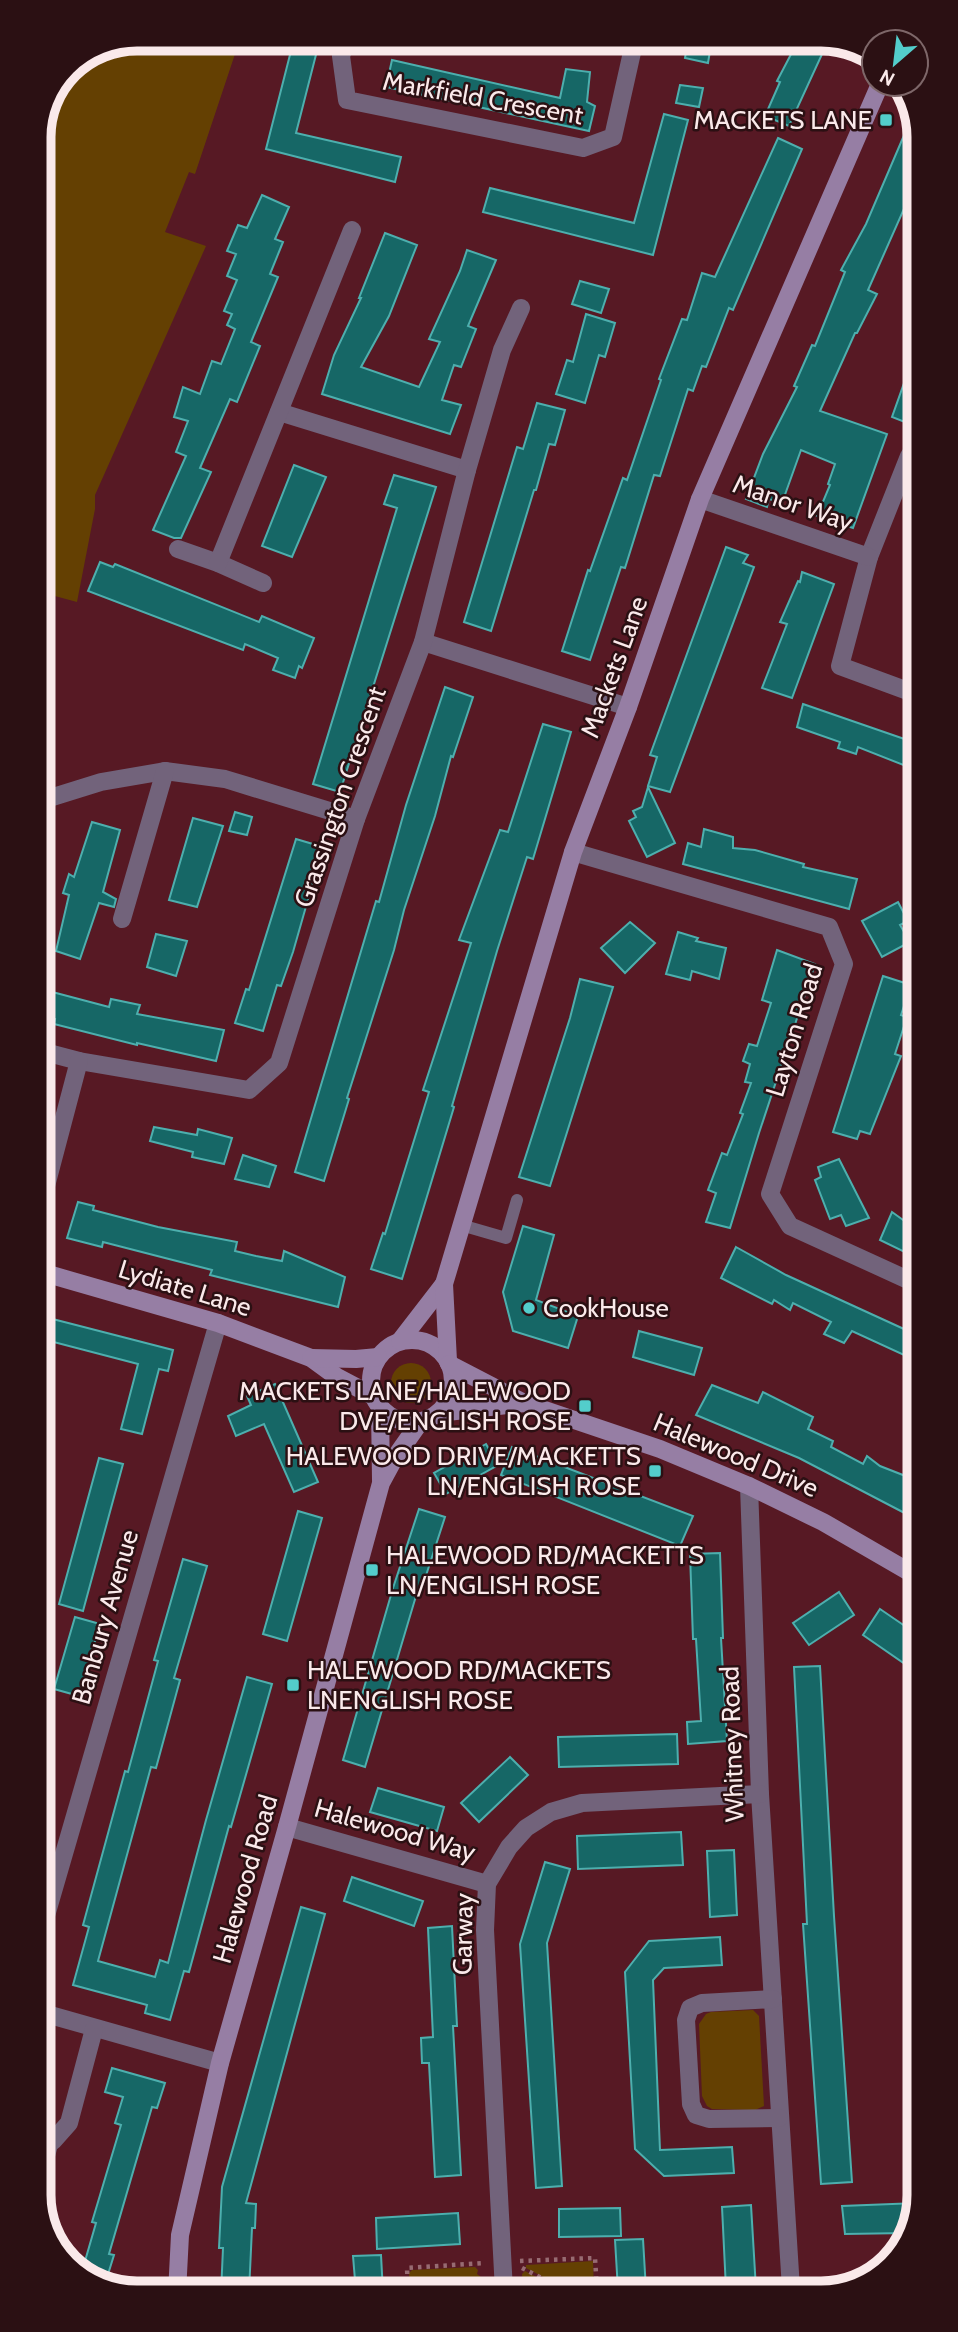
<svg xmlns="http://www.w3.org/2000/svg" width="958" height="2332" font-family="Cabin,sans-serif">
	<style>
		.green { fill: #644002 }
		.building { fill: #166766; stroke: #4dafae; stroke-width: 2 }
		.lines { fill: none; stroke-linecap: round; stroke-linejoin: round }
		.path { stroke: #976b72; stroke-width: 4.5; stroke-dasharray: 3.5 5; stroke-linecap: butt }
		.lane { stroke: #72637b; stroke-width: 12 }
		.street { stroke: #72637b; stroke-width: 18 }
		.secondary { stroke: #967ea4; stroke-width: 18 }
		.poi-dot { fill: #53cdcb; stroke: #2b1013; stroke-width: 2.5 }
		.labels { text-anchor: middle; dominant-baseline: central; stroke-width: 5; stroke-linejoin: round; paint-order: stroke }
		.street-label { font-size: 26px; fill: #fae9ea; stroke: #2b1013 }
		.poi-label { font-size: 26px; fill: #fae9ea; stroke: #2b1013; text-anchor: end }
		.rim { fill: none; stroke: #fae9ea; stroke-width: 9 }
	</style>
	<rect width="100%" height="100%" fill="#571924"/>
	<g class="green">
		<path d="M 136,39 L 240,39 L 195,174 L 189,172 L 165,232 L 206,246 L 95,495 L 95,509 L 77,602 L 40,592 L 39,130 L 67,67 Z"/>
		<circle cx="411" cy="1383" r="20"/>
		<path d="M 753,2010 L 759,2016 L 764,2106 L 755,2110 L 712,2109 L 707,2106 L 702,2096 L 699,2024 L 706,2014 L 711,2012 Z"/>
		<path d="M 593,2261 L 594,2290 L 568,2290 L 526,2268 L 526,2265 Z"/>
		<path d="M 475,2267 L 478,2270 L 477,2274 L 485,2280 L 486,2291 L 410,2291 L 409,2273 L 412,2270 Z"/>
		<path d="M 525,2271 L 561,2290 L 523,2291 L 522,2274 Z"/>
	</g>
	<g class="building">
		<path d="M 294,39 L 320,39 L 296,133 L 401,157 L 395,182 L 266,149 Z"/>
		<path d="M 688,39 L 712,39 L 708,63 L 685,58 Z"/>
		<path d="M 799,39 L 829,39 L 789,126 L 765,116 L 780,82 L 777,81 Z"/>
		<path d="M 392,60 L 560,98 L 566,69 L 590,72 L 587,102 L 595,106 L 589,131 L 386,87 Z"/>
		<path d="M 680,85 L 703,88 L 699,107 L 676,103 Z"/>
		<path d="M 914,112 L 915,184 L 868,290 L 877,294 L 857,333 L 855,333 L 820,411 L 887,434 L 853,528 L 817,516 L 830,485 L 828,484 L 835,464 L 801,450 L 782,503 L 769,499 L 767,507 L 746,499 L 763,454 L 797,387 L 794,386 L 812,345 L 815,346 L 845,272 L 841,270 L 866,224 Z"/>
		<path d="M 664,114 L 688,120 L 653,255 L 483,212 L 490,188 L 634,223 Z"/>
		<path d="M 778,138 L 802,149 L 733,310 L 729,308 L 706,367 L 702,366 L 693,391 L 688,389 L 660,476 L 654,475 L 625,568 L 621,567 L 590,660 L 562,651 L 588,570 L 590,571 L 623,478 L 627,480 L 661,380 L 659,379 L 682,319 L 687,320 L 702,273 L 715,277 Z"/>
		<path d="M 262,195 L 289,207 L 275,239 L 283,242 L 270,274 L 278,277 L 251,342 L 260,346 L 237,402 L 230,399 L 200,468 L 211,472 L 181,538 L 174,538 L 153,530 L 186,456 L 176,452 L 188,421 L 174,417 L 183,387 L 200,394 L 212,361 L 221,364 L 235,329 L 227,325 L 232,314 L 224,311 L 237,280 L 227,276 L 236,254 L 227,251 L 238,225 L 247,228 Z"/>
		<path d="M 385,233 L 417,245 L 389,316 L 361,367 L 419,387 L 440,342 L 429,339 L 460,271 L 467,250 L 496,260 L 468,326 L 476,329 L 461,367 L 454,365 L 442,400 L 461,405 L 450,434 L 322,394 L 334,355 L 361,298 L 359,298 Z"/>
		<path d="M 580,281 L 609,289 L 601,313 L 572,304 Z"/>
		<path d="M 586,314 L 615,323 L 605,357 L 599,355 L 585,403 L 556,394 L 567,360 L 573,362 Z"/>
		<path d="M 913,358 L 915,359 L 915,426 L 892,417 Z"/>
		<path d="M 537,403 L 565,410 L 555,445 L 549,444 L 536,490 L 534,490 L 491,631 L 464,622 L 517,447 L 523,449 Z"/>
		<path d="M 294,465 L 326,477 L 292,557 L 262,546 Z"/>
		<path d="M 394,475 L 436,487 L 340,792 L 313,784 L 397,508 L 384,504 Z"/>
		<path d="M 726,547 L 748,555 L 743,563 L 754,567 L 670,792 L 648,786 L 657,757 L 650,755 Z"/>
		<path d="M 100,562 L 113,567 L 115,564 L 259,622 L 262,616 L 314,638 L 302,668 L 299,666 L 295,678 L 273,670 L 278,658 L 245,644 L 243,650 L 88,591 Z"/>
		<path d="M 802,572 L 834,584 L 792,698 L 762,688 L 787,624 L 780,622 L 798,581 L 800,582 Z"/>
		<path d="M 445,687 L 473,697 L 453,757 L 451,756 L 435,816 L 404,910 L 394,950 L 347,1098 L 349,1099 L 324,1181 L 295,1172 L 376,901 L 379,902 L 406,805 Z"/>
		<path d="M 803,704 L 916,743 L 916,768 L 907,764 L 906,766 L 858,747 L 856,754 L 838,748 L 840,742 L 797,727 Z"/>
		<path d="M 543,724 L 571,732 L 533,859 L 527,857 L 497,951 L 452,1106 L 454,1107 L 402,1279 L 371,1269 L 383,1233 L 385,1234 L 429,1092 L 423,1090 L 471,943 L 459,940 L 500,830 L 508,832 Z"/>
		<path d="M 648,787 L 675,843 L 647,857 L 629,821 L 636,817 L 633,811 L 642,807 Z"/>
		<path d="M 235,812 L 252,817 L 247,835 L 229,831 Z"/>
		<path d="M 193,818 L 223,826 L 197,907 L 169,900 Z"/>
		<path d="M 92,822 L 120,830 L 103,892 L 116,899 L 114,907 L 99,903 L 80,959 L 56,951 L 69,895 L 63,893 L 69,874 L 74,877 Z"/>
		<path d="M 704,829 L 733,837 L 733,848 L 755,850 L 804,864 L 803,867 L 857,879 L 849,909 L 683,864 L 688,843 L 701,847 Z"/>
		<path d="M 296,839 L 323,847 L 293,952 L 281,986 L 277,985 L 263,1031 L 235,1023 L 246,989 L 249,990 Z"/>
		<path d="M 898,902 L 908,921 L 900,925 L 910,942 L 882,957 L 862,921 Z"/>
		<path d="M 630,922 L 655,943 L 625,973 L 601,948 Z"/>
		<path d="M 678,932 L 698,938 L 696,941 L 726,948 L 719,979 L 692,971 L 690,980 L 666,974 Z"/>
		<path d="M 156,934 L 187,941 L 176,976 L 147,967 Z"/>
		<path d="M 777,950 L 815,964 L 759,1133 L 730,1228 L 706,1222 L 716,1193 L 708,1190 L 722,1153 L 727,1155 L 743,1114 L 740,1113 L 751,1083 L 745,1082 L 750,1064 L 743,1061 L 749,1044 L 757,1046 L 771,1003 L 762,1000 Z"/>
		<path d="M 883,976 L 911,985 L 901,1015 L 907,1017 L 895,1054 L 901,1056 L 870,1134 L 860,1131 L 857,1139 L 833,1132 Z"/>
		<path d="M 580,979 L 613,987 L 550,1186 L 519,1177 L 570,1018 Z"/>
		<path d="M 41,989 L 109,1007 L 111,999 L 140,1005 L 137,1014 L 224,1030 L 216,1061 L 137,1043 L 137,1045 L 54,1024 L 55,1019 L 41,1016 Z"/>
		<path d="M 154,1127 L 197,1135 L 198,1129 L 232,1138 L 224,1164 L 192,1157 L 193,1152 L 150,1141 Z"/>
		<path d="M 243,1155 L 276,1166 L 269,1187 L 235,1179 Z"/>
		<path d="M 839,1159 L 869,1218 L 846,1226 L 841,1215 L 830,1219 L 815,1180 L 821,1177 L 818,1167 Z"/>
		<path d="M 78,1202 L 94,1206 L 93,1210 L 158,1227 L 237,1242 L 235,1251 L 256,1256 L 282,1261 L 284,1251 L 345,1277 L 338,1307 L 210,1275 L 212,1270 L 165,1258 L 103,1242 L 102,1247 L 67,1238 Z"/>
		<path d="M 892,1212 L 917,1230 L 917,1258 L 880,1240 Z"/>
		<path d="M 523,1226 L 554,1235 L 536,1300 L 578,1316 L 568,1348 L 513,1331 L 503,1292 Z"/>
		<path d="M 736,1247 L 786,1275 L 917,1335 L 917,1361 L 852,1331 L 844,1343 L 824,1334 L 831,1322 L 793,1303 L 790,1310 L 774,1300 L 772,1304 L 721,1278 Z"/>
		<path d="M 41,1316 L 173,1350 L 168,1371 L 159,1369 L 142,1434 L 121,1429 L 138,1364 L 42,1339 Z"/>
		<path d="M 639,1331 L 702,1348 L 694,1375 L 633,1357 Z"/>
		<path d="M 275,1384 L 318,1482 L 294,1492 L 264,1424 L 236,1436 L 228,1416 L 251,1405 L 247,1396 Z"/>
		<path d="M 712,1385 L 758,1403 L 763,1392 L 813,1417 L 808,1429 L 833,1441 L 831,1447 L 863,1464 L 867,1456 L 880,1466 L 908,1477 L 918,1484 L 918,1520 L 799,1458 L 696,1415 Z"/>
		<path d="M 486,1444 L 498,1465 L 446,1494 L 434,1473 Z"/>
		<path d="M 512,1447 L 693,1516 L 680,1546 L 501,1475 Z"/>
		<path d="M 99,1458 L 123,1464 L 83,1611 L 59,1604 Z"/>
		<path d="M 419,1509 L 445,1517 L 419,1597 L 416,1596 L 365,1767 L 343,1760 L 393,1588 Z"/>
		<path d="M 298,1511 L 322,1518 L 287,1641 L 263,1634 Z"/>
		<path d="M 720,1553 L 723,1638 L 721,1638 L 727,1741 L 688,1744 L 687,1722 L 701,1721 L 696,1639 L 693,1639 L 690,1554 Z"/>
		<path d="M 183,1559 L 207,1566 L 174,1678 L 180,1680 L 156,1768 L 151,1767 L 98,1961 L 155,1977 L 160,1960 L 168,1963 L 206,1820 L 247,1677 L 272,1684 L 231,1827 L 229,1826 L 189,1972 L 184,1971 L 170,2020 L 145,2013 L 147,2005 L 73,1985 L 89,1927 L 83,1925 L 125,1771 L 128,1772 L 158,1661 L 154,1660 Z"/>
		<path d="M 839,1592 L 854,1615 L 809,1645 L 793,1623 Z"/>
		<path d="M 880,1609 L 918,1635 L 918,1673 L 863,1635 Z"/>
		<path d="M 75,1617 L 100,1624 L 79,1696 L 54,1689 Z"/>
		<path d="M 820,1666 L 834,1916 L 852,2182 L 821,2184 L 803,1924 L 807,1924 L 794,1667 Z"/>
		<path d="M 677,1734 L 678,1764 L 559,1767 L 558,1737 Z"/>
		<path d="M 510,1757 L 528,1775 L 479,1822 L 461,1803 Z"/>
		<path d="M 378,1788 L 444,1807 L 437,1831 L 370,1812 Z"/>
		<path d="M 681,1832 L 683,1865 L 578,1869 L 577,1836 Z"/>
		<path d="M 734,1850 L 737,1915 L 710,1917 L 707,1851 Z"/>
		<path d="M 545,1862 L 570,1869 L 547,1943 L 562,2186 L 536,2188 L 520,1944 Z"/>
		<path d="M 352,1877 L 423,1901 L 414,1926 L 344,1901 Z"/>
		<path d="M 301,1907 L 325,1914 L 246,2203 L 256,2204 L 255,2228 L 252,2228 L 249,2292 L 221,2293 L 223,2248 L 219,2248 L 222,2187 Z"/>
		<path d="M 452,1926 L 457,2026 L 453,2026 L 461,2175 L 435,2177 L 429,2063 L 422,2063 L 421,2038 L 433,2037 L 428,1928 Z"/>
		<path d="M 720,1937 L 722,1965 L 664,1968 L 653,1980 L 660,2150 L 732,2147 L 734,2173 L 664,2176 L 635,2149 L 625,1972 L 649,1941 Z"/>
		<path d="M 112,2068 L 165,2083 L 157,2108 L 152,2107 L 109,2254 L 114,2255 L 105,2284 L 81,2275 L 96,2223 L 92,2222 L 121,2125 L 115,2123 L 123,2097 L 105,2092 Z"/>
		<path d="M 917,2203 L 907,2233 L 845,2234 L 842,2206 Z"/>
		<path d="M 751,2205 L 756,2289 L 726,2289 L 722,2207 Z"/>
		<path d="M 620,2208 L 621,2236 L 559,2237 L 559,2209 Z"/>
		<path d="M 458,2213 L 460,2244 L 377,2249 L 376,2218 Z"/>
		<path d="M 643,2239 L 646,2290 L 618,2290 L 615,2240 Z"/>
		<path d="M 381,2255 L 383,2292 L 356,2292 L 353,2256 Z"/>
	</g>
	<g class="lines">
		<g class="path">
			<path d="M 520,2261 L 595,2258 L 597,2290"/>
			<path d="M 522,2268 L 565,2290"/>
			<path d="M 408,2291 L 407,2268 L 484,2263"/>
		</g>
		<g class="lane">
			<path d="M 461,1225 L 506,1238 L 517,1200"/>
			<path d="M 43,2179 L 53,2141"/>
		</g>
		<g class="street">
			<path d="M 347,39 L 341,56 L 347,100 L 583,148 L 613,137 L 635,39"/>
			<path d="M 279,412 L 467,470"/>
			<path d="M 915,458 L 909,456 L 869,557 L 840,666 L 916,694"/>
			<path d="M 700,499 L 869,557"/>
			<path d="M 178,549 L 218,563 L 263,583"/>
			<path d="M 218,563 L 352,230"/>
			<path d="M 423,642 L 628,707"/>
			<path d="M 40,801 L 101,782 L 165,771 L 225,779 L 356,819"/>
			<path d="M 573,852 L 829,927 L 844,964 L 770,1194 L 790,1226 L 917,1284"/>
			<path d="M 122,919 L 165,771"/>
			<path d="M 41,1051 L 79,1061 L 249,1090 L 279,1063 L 356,819 L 423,642 L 467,470 L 502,350 L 521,308"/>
			<path d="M 41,1205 L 79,1061"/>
			<path d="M 749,1486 L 760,1794 L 791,2289"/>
			<path d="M 287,1827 L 487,1884"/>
			<path d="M 43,1926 L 218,1323"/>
			<path d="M 773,1999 L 702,2003 L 690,2008 L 686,2020 L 691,2104 L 696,2115 L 709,2119 L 779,2118"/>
			<path d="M 43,2013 L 220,2063"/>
			<path d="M 43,2140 L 53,2141 L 69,2123 L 94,2029"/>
			<path d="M 504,2291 L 485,1930 L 487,1884 L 509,1847 L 526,1828 L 551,1812 L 582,1803 L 760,1794"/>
		</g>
		<g class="secondary">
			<path d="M 41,1272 L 218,1323 L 311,1358 L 337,1377 L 373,1396"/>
			<circle cx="412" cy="1381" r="41"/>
			<path d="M 400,1341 L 444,1284"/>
			<path d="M 311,1358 L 356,1359 L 378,1357"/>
			<path d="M 448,1361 L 444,1284 L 573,852 L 628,707 L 700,499 L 880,84"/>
			<path d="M 449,1364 L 524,1403 L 660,1449 L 749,1486 L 823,1522 L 918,1577"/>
			<path d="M 380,1408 L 381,1480"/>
			<path d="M 439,1413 L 524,1403"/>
			<path d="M 177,2293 L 180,2235 L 220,2063 L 287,1827 L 381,1483 L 394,1459 L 420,1422"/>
		</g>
	</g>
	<g class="poi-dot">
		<rect x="879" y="113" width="14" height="14" rx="3.5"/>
		<circle cx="529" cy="1308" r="7"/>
		<rect x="578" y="1399" width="14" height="14" rx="3.5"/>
		<rect x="648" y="1464" width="14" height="14" rx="3.5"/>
		<rect x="365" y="1563" width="14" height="14" rx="3.5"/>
		<rect x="286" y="1678" width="14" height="14" rx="3.5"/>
	</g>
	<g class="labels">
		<g class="street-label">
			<text transform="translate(483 98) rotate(10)">Markfield Crescent</text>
			<text transform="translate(793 503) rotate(19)">Manor Way</text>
			<text transform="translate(614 667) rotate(-70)">Mackets Lane</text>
			<text transform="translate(340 797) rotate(-71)">Grassington Crescent</text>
			<text transform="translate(794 1030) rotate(-73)">Layton Road</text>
			<text transform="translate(185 1288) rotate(17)">Lydiate Lane</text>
			<text transform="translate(736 1455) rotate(23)">Halewood Drive</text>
			<text transform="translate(105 1617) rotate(-74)">Banbury Avenue</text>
			<text transform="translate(732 1744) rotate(-92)">Whitney Road</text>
			<text transform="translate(395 1830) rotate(16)">Halewood Way</text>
			<text transform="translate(245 1879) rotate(-74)">Halewood Road</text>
			<text transform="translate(463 1934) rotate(-89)">Garway</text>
		</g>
		<g class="poi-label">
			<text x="872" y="120">MACKETS LANE</text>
			<text x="543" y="1308" text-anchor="start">CookHouse</text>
			<text x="571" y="1391">MACKETS LANE/HALEWOOD<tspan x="571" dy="30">DVE/ENGLISH ROSE</tspan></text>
			<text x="641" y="1456">HALEWOOD DRIVE/MACKETTS<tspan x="641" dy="30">LN/ENGLISH ROSE</tspan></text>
			<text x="386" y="1555" text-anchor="start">HALEWOOD RD/MACKETTS<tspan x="386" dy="30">LN/ENGLISH ROSE</tspan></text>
			<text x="307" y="1670" text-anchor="start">HALEWOOD RD/MACKETS<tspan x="307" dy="30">LNENGLISH ROSE</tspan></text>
		</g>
	</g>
	<path d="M0 0H958V2332H0ZM137 51H821A86 86 0 0 1 907 137V2195A86 86 0 0 1 821 2281H137A86 86 0 0 1 51 2195V137A86 86 0 0 1 137 51Z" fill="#2b1013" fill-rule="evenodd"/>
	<path class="rim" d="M137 51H821A86 86 0 0 1 907 137V2195A86 86 0 0 1 821 2281H137A86 86 0 0 1 51 2195V137A86 86 0 0 1 137 51Z"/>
	<g transform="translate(895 63) rotate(208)"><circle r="33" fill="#2b1013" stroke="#7e6769" stroke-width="2"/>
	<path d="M0-5L12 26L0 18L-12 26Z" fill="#53cdcb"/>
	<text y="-10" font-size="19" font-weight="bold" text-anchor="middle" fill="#fae9ea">N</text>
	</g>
</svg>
